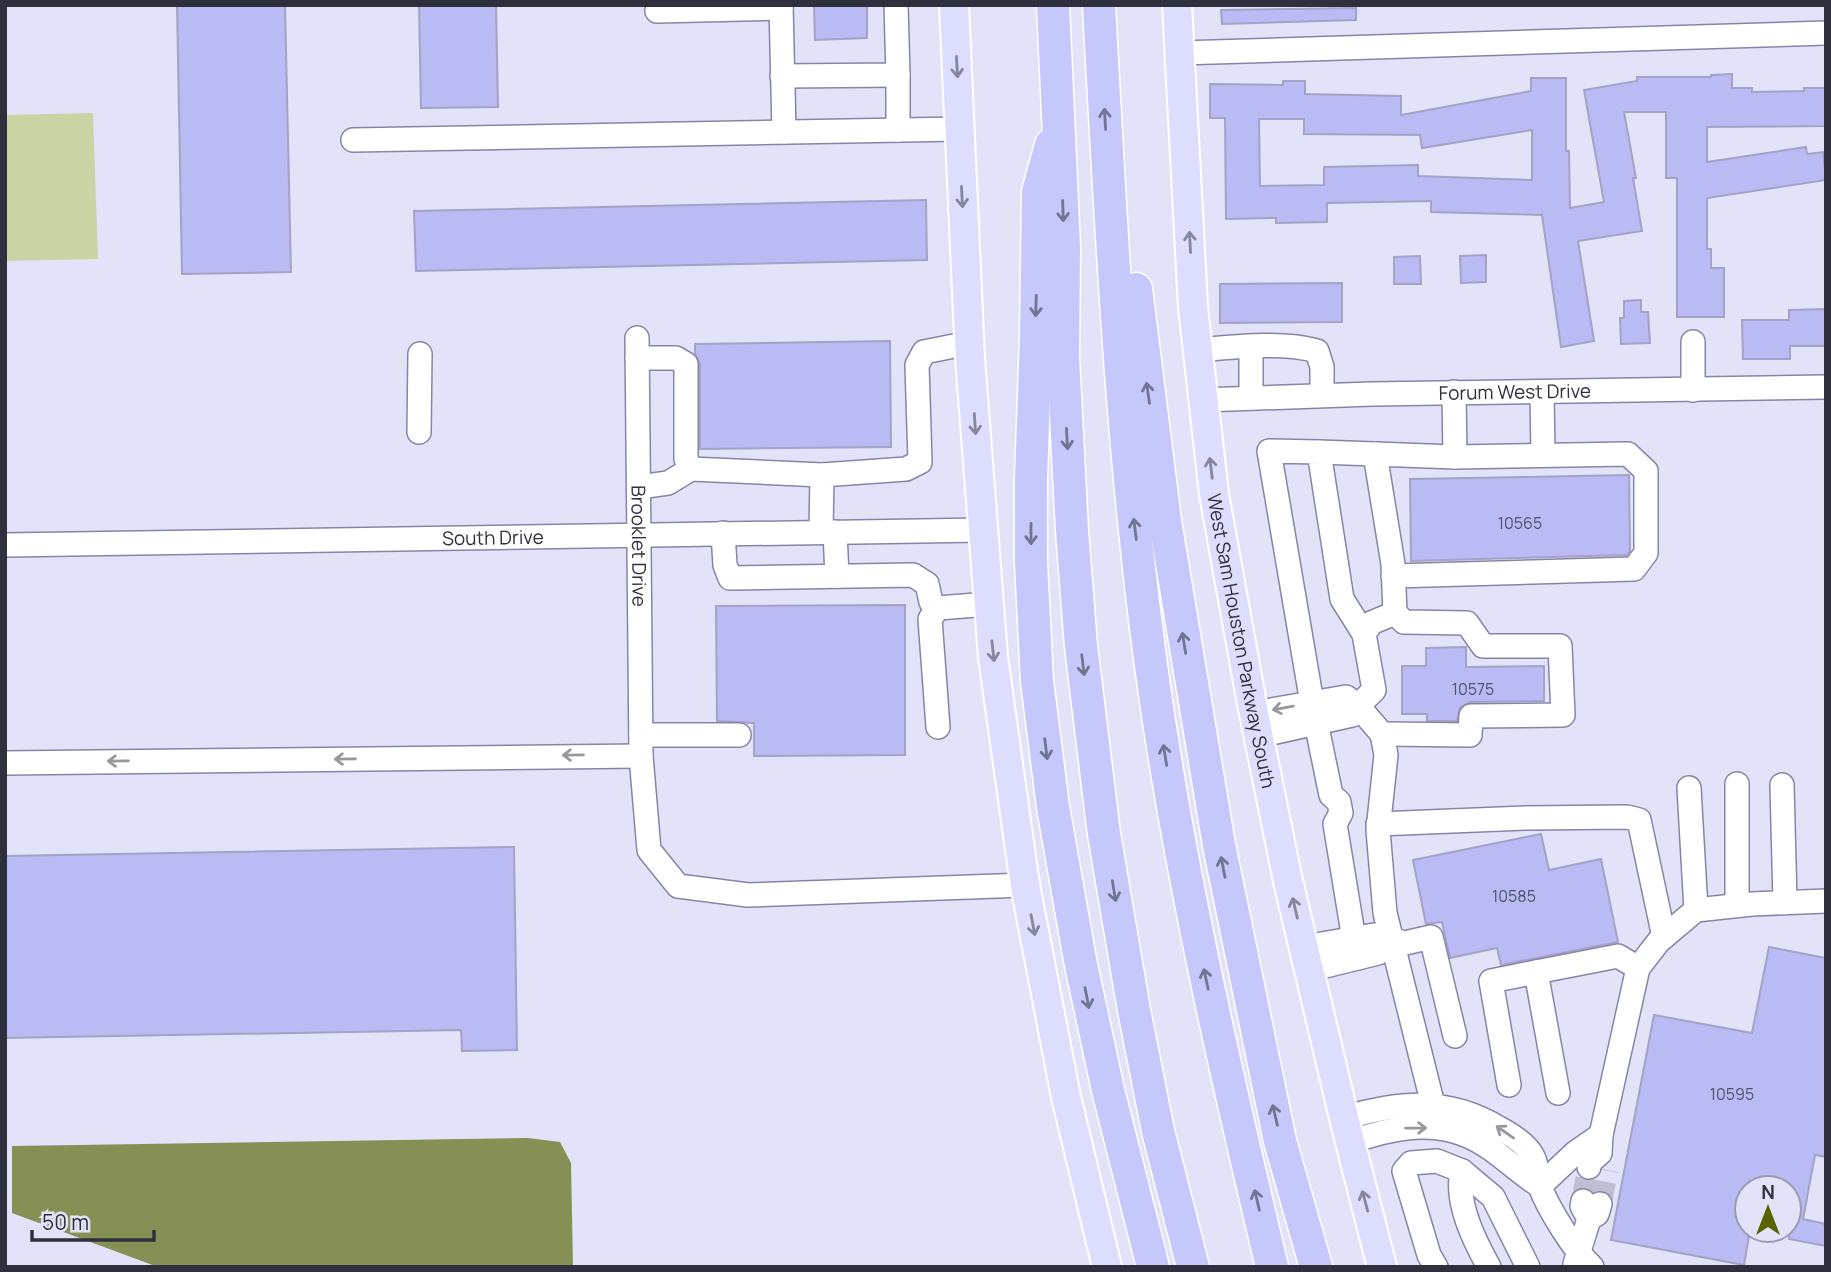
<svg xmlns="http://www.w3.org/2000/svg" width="1831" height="1272" font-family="Manrope,sans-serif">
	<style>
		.green { fill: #cad3a4 }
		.water { fill: #869055 }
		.building { fill: #babaf5; stroke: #a2a3c5; stroke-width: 2; fill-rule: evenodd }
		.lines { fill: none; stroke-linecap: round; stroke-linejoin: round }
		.minor-tunnel { stroke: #bebfd3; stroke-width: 23; stroke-dasharray: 23 11; stroke-linecap: butt }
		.minor-casing { stroke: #8586a7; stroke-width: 26 }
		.major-casing { stroke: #fff; stroke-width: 32 }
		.highway-casing { stroke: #fff; stroke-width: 35 }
		.minor { stroke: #fff; stroke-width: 23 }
		.major { stroke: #ddddfd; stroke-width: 28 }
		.highway { stroke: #c6c7fb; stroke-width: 32 }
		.oneway { stroke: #86869d }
		.oneway2 { stroke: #737492 }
		.oneway3 { stroke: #97989e }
		.labels { text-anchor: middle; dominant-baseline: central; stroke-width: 6; stroke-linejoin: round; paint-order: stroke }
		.number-label { font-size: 16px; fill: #52526b }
		.street-label { font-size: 19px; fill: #2f303d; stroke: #e2e3f9 }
	</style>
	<rect width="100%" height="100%" fill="#e2e3f9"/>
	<path class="green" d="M 93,113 L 98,259 L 5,261 L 5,115 Z"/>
	<path class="water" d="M 528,1138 L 560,1142 L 571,1163 L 573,1267 L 158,1267 L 12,1213 L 12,1146 Z"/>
	<g class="building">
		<path d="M 177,5 L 285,5 L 291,272 L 182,274 Z"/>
		<path d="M 419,5 L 496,5 L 498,107 L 421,108 Z"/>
		<path d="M 814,5 L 867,5 L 867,38 L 815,40 Z"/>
		<path d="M 1356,8 L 1356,20 L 1222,24 L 1221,10 Z"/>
		<path d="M 1732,74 L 1732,88 L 1752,88 L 1752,92 L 1804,91 L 1804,88 L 1826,88 L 1826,126 L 1707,127 L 1707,162 L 1806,147 L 1807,154 L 1823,152 L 1826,180 L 1707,198 L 1707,249 L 1711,249 L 1711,268 L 1724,268 L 1724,317 L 1677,317 L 1677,178 L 1666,178 L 1666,112 L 1624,112 L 1636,178 L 1633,178 L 1642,231 L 1578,241 L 1594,341 L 1561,347 L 1542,215 L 1431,212 L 1431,201 L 1327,203 L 1327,222 L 1276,223 L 1276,218 L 1226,219 L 1225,118 L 1210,118 L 1210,84 L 1283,85 L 1283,81 L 1305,81 L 1305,94 L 1401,96 L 1401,115 L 1531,91 L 1531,78 L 1566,78 L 1566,151 L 1569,151 L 1570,208 L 1604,202 L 1584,90 L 1637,81 L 1637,77 L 1711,77 L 1711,75 ZM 1259,119 L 1304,119 L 1304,134 L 1420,135 L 1422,148 L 1532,130 L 1532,180 L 1418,176 L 1418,165 L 1324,167 L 1324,185 L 1260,186 Z"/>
		<path d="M 926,200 L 927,260 L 416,271 L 414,211 Z"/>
		<path d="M 1486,255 L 1486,282 L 1461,283 L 1460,256 Z"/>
		<path d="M 1420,256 L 1421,284 L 1394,284 L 1394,257 Z"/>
		<path d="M 1342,283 L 1342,322 L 1220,323 L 1220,284 Z"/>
		<path d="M 1641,300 L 1641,312 L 1648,312 L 1650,343 L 1621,344 L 1620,318 L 1624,318 L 1624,301 Z"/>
		<path d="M 1826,309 L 1826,346 L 1790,346 L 1790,359 L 1743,359 L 1742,320 L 1789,320 L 1789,310 Z"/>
		<path d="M 890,341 L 891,447 L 700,449 L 700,364 L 695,354 L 695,344 Z"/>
		<path d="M 1629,475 L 1630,551 L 1627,555 L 1411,561 L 1410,479 Z"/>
		<path d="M 905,605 L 905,755 L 754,756 L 754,723 L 717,721 L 716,606 Z"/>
		<path d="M 1466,647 L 1466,667 L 1544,666 L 1544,701 L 1470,702 L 1460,708 L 1457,721 L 1427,721 L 1427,714 L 1402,714 L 1402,666 L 1426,666 L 1426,648 Z"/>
		<path d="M 1541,834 L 1549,870 L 1601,859 L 1618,942 L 1501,965 L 1497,948 L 1450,958 L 1442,922 L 1426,924 L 1413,860 Z"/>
		<path d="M 514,847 L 517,1050 L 462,1051 L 461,1030 L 5,1038 L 5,856 Z"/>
		<path d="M 1769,947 L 1826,958 L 1826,1157 L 1815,1155 L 1803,1219 L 1826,1224 L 1826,1246 L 1789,1239 L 1789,1188 L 1747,1188 L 1747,1230 L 1750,1230 L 1744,1265 L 1611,1240 L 1654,1015 L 1752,1033 Z"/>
	</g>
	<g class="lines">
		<g class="minor-tunnel">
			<path d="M 1583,1201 L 1589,1167"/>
			<path d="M 1600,1204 L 1607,1170"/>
		</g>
		<g class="minor-casing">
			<g id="minor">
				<path d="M 781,5 L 784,132"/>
				<path d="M 657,11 L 781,8"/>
				<path d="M 1180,53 L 1826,33"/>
				<path d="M 898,75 L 898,130"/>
				<path d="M 782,76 L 898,75 L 896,5"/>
				<path d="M 353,140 L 959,129"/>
				<path id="s1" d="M 637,338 L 641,756 L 649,850 L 678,886 L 748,895 L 1025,885"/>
				<path d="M 1693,342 L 1693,390"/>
				<path d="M 1197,350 C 1233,347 1283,341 1317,351 L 1322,367 L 1322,395"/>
				<path d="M 637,358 L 676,358 L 686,364 L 686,459 L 691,469 L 822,475"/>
				<path d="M 1454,392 L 1455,457"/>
				<path d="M 1542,392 L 1543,455"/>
				<path d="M 1251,398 L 1251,347"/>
				<path id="s2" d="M 1203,400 L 1372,394 L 1826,387"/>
				<path d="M 419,432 L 420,354"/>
				<path d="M 1319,452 L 1375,454"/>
				<path d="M 639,487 L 668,483 L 691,469"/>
				<path d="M 821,532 L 822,475 L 906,469 L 920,462 L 917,365 L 924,352 L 969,343"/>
				<path d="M 835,532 L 837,576"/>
				<path d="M 723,533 L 725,565 L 730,578 L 913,575 L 927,584 L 931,602 L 938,608 L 989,604"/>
				<path id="s3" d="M 5,545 L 982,530"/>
				<path d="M 938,608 L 930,619 L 938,727"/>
				<path d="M 1254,713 L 1346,697 L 1358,706 L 1382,734 L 1386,755 L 1378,830 L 1385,913 L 1433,1105"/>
				<path d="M 1382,734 L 1470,735 L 1471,716 L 1563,715 L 1560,646 L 1483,646 L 1467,623 L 1404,622 L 1395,613"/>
				<path d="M 641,735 L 739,735"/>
				<path d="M 1258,736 L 1352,715 L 1358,706 L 1374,690 L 1364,634 L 1371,623 L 1395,613 L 1393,564 L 1375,454 L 1455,457 L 1628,454 L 1646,471 L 1646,553 L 1634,569 L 1393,576"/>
				<path d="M 5,763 L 641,756"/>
				<path d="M 1782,785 L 1785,902"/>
				<path d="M 1689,788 L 1696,910"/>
				<path d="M 1378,824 L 1525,818 L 1627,817 L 1639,820 L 1664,937"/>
				<path d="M 1737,905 L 1737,784"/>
				<path d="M 1304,947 L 1374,935 L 1405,943 L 1431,937 L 1455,1036"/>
				<path d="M 1357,958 L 1335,824 L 1341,813 L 1339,802 L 1331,795 L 1312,703 L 1269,451 L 1319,452 L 1342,599 L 1364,634"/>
				<path d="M 1309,970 L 1378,953 L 1391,941"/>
				<path d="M 1509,1085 L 1491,981 L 1536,972"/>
				<path d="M 1558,1093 L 1536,972 L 1618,956 L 1638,968"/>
				<path d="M 1344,1118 C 1399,1102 1448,1097 1499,1128 C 1510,1134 1526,1144 1532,1155 C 1538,1165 1537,1176 1540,1186 C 1548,1209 1575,1251 1592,1267"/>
				<path d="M 1350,1142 C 1388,1129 1429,1119 1468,1136 C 1494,1147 1516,1171 1540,1186"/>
				<path d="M 1589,1167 L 1590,1162 L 1600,1153 L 1601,1135"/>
				<path d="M 1462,1171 C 1455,1202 1474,1240 1489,1267"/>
				<path d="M 1540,1186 L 1575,1153 L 1601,1135 L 1638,968 L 1659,941 L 1696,910 L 1752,904 L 1826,901"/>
				<path d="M 1583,1201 L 1582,1206 L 1589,1219 L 1597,1214 L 1600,1204"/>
				<path d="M 1575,1264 L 1589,1219"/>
				<path d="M 1436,1267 L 1429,1255 L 1404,1171 L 1411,1163 L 1437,1161 L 1462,1171 L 1493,1197 L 1528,1267"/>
			</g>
		</g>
		<g class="major-casing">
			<g id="major">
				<path d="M 954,5 L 970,358 L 993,657 L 1025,885 L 1066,1097 L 1107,1267"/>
				<path id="s4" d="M 1177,5 L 1193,307 L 1214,494 L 1252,704 L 1288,881 L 1345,1122 L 1382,1267"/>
			</g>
		</g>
		<g class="highway-casing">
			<g id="highway">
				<path d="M 1053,5 L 1064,247 L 1063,357 L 1072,531 L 1081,646 L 1104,834 L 1134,1010 L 1158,1131 L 1193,1267"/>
				<path d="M 1099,5 C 1112,244 1123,484 1159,721 C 1187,905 1229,1086 1272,1267"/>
				<path d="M 1051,145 L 1038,192 L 1036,338 L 1031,478 L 1031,562 L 1037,681 L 1053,807 L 1081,965 L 1108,1090 L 1153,1267"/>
				<path d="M 1136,289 L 1165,521 L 1219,845 L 1280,1141 L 1316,1267"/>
			</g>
		</g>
		<use href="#minor" class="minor"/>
		<use href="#major" class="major"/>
		<use href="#highway" class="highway"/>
	</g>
	<defs><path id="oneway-shaft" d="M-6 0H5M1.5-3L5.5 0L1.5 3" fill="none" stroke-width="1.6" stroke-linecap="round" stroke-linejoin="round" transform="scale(1.75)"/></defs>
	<g class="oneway">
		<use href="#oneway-shaft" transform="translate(957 67) rotate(87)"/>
		<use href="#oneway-shaft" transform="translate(962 197) rotate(87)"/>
		<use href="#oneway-shaft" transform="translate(1190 242) rotate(-93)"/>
		<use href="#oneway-shaft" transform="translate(975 424) rotate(86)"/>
		<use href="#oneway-shaft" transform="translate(1211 468) rotate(-97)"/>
		<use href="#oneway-shaft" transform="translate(993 651) rotate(84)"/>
		<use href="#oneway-shaft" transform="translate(1295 908) rotate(-103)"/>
		<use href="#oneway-shaft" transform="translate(1033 925) rotate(79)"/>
		<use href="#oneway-shaft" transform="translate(1365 1201) rotate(-105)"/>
	</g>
	<g class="oneway2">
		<use href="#oneway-shaft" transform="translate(1105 119) rotate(-93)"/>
		<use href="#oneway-shaft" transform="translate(1063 211) rotate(88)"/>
		<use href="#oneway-shaft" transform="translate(1036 306) rotate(91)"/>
		<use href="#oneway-shaft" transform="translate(1148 393) rotate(-98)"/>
		<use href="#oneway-shaft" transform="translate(1067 439) rotate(87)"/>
		<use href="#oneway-shaft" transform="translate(1135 529) rotate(-97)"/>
		<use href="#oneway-shaft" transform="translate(1031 534) rotate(90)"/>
		<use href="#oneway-shaft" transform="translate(1184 643) rotate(-99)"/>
		<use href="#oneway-shaft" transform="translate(1083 665) rotate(83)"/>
		<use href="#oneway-shaft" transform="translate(1046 749) rotate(83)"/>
		<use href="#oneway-shaft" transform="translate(1165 755) rotate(-99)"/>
		<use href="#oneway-shaft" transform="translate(1223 867) rotate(-101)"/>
		<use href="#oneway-shaft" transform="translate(1114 891) rotate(81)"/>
		<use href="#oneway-shaft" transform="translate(1206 979) rotate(-102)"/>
		<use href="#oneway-shaft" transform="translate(1087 998) rotate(79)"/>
		<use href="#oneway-shaft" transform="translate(1275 1115) rotate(-103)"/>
		<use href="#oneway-shaft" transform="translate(1257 1200) rotate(-103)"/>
	</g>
	<g class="oneway3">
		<use href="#oneway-shaft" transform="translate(1283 708) rotate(170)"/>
		<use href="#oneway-shaft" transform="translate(573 755) rotate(179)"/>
		<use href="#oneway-shaft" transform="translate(345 759) rotate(179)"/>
		<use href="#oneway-shaft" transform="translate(118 761) rotate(179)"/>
		<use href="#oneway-shaft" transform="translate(1416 1128) rotate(-1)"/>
		<use href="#oneway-shaft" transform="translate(1505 1132) rotate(-145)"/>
	</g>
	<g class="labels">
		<g class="number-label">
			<text x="1520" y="523">10565</text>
			<text x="1473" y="689">10575</text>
			<text x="1514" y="896">10585</text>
			<text x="1732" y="1094">10595</text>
		</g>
		<g class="street-label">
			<text stroke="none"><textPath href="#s2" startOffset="312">Forum West Drive</textPath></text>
			<text stroke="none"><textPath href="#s3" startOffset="488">South Drive</textPath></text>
			<text stroke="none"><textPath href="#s1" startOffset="208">Brooklet Drive</textPath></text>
			<text stroke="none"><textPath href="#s4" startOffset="640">West Sam Houston Parkway South</textPath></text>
		</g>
	</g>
	<rect width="1831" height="1272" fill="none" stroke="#2f303d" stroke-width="14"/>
	<g transform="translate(1768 1209)"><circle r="33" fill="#e2e3f9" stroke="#9a9bae" stroke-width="2"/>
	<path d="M0-5L12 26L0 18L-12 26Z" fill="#596200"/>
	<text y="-10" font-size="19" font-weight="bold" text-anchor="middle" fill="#2f303d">N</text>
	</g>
	<path d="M32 1230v10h122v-10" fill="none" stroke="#2f303d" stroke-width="3.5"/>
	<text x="42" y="1230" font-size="21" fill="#2f303d" stroke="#e2e3f9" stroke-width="5" paint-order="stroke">50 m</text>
</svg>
